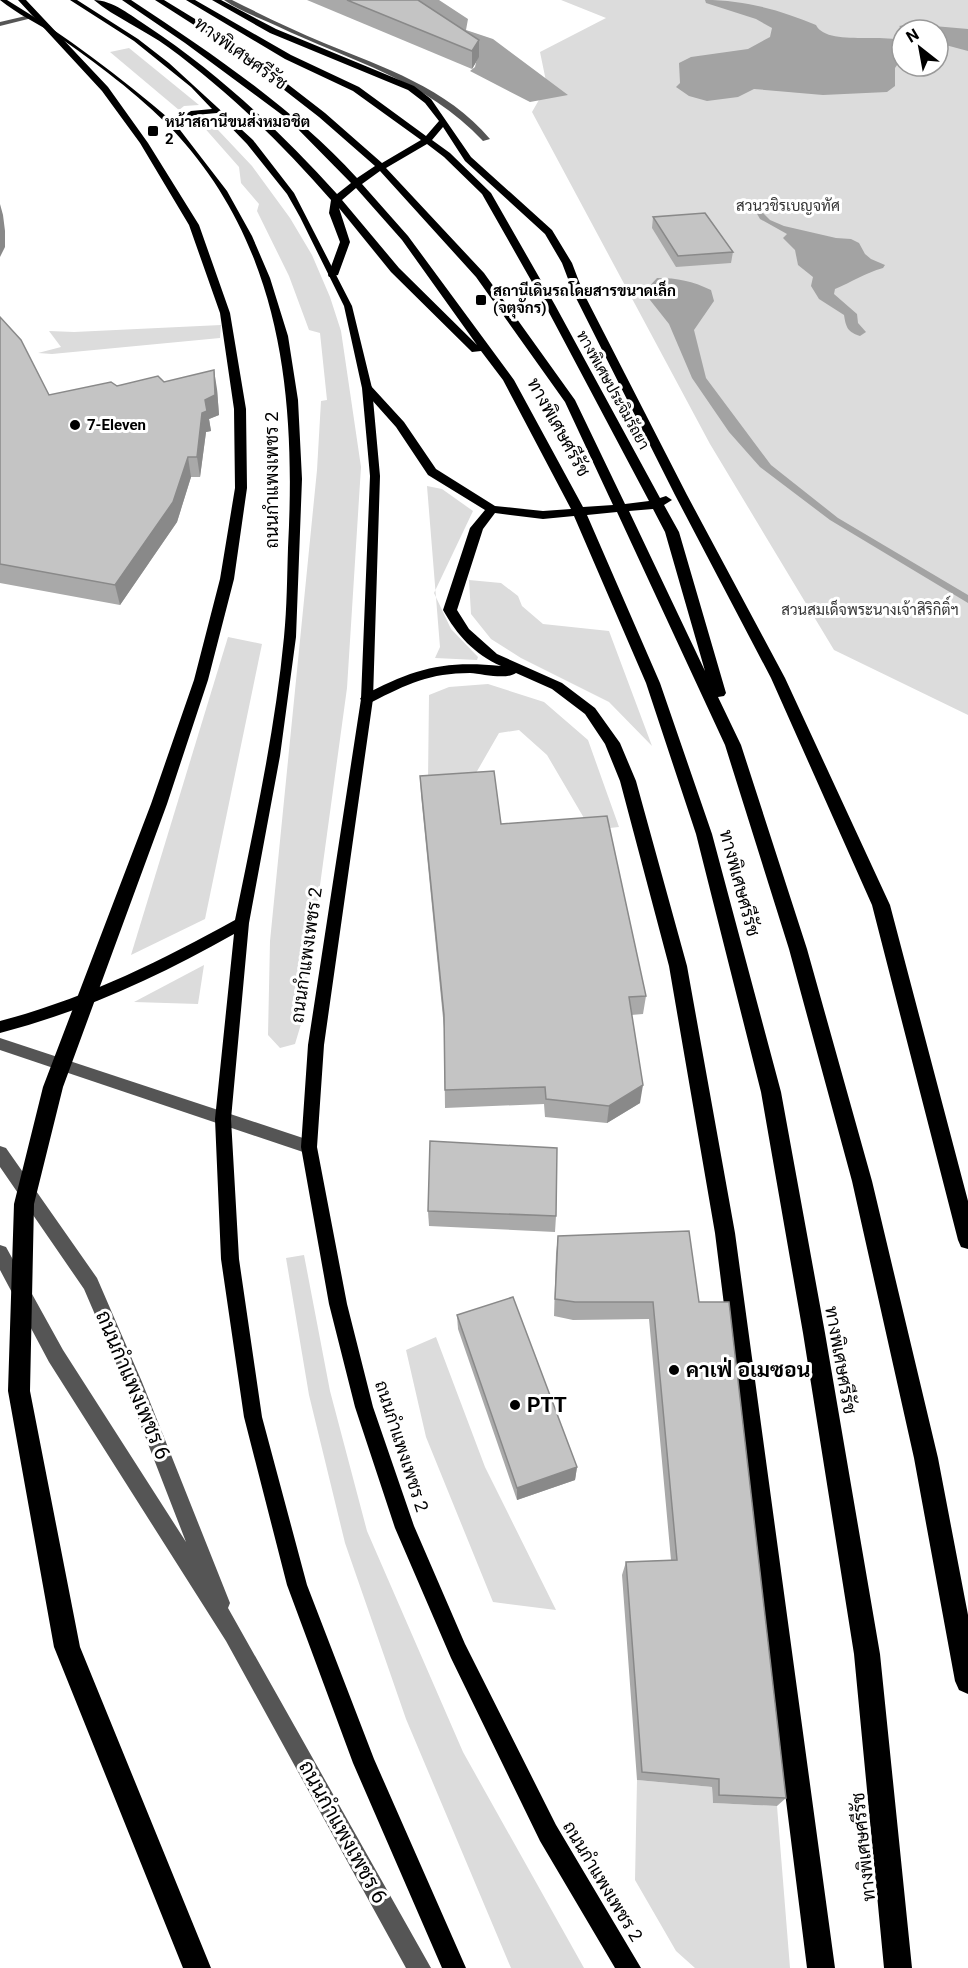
<svg xmlns="http://www.w3.org/2000/svg" width="968" height="1968" font-family="Roboto,Sarabun,sans-serif">
	<style>
		.green { fill: #dcdcdc; fill-rule: evenodd }
		.water { fill: #a3a3a3 }
		.lines { fill: none; stroke-linecap: round; stroke-linejoin: round }
		.minor { fill: #555; fill-rule: evenodd }
		.major { fill: #000; fill-rule: evenodd }
		.highway { fill: #000; fill-rule: evenodd }
		.wall { fill: #a9a9a9 }
		.shaded-wall { fill: #898989 }
		.building { fill: #c4c4c4; stroke: #898989; stroke-width: 1.5 }
		.poi-dot { fill: #000; stroke: #fff; stroke-width: 2 }
		.labels { text-anchor: middle; dominant-baseline: central; stroke-width: 6; stroke-linejoin: round; paint-order: stroke }
		.far-poi-label { font-size: 15px; font-weight: bold; fill: #000; stroke: #fff; text-anchor: start }
		.far-park-label { font-size: 15px; fill: #333; stroke: #fff }
		.far-street-label { font-size: 15px; fill: #000; stroke: #fff }
		.street-label { font-size: 18px; fill: #000; stroke: #fff }
		.near-poi-label { font-size: 21px; font-weight: bold; fill: #000; stroke: #fff; text-anchor: start }
		.near-street-label { font-size: 21px; fill: #000; stroke: #fff }
	</style>
	<rect width="100%" height="100%" fill="#fff"/>
	<g class="green">
		<path d="M 561,0 L 968,0 L 968,715 L 834,650 L 710,444 L 532,112 L 547,86 L 540,52 L 606,18 ZM 902,30 L 938,30 L 938,66 L 902,66 Z"/>
		<path d="M 129,48 L 199,105 L 184,106 L 179,110 L 110,52 Z"/>
		<path d="M 202,113 L 252,166 L 290,218 L 312,255 L 330,297 L 341,331 L 361,467 L 347,688 L 301,1024 L 295,1044 L 280,1048 L 268,1035 L 270,941 L 317,470 L 321,401 L 327,400 L 320,333 L 309,330 L 289,276 L 257,211 L 259,204 L 241,183 L 239,167 L 194,116 Z"/>
		<path d="M 221,325 L 220,338 L 52,354 L 38,353 L 61,347 L 49,331 L 74,332 Z"/>
		<path d="M 427,486 L 442,489 L 473,511 L 434,593 L 451,629 L 478,657 L 477,660 L 435,658 L 440,647 Z"/>
		<path d="M 469,580 L 501,583 L 518,596 L 522,606 L 543,624 L 609,631 L 652,746 L 609,702 L 521,658 L 491,639 L 471,614 Z"/>
		<path d="M 228,637 L 262,644 L 205,919 L 131,955 Z"/>
		<path d="M 488,684 L 544,702 L 588,740 L 619,827 L 591,830 L 547,755 L 519,730 L 499,733 L 476,773 L 428,780 L 429,695 L 449,687 Z"/>
		<path d="M 204,965 L 198,1004 L 134,1002 Z"/>
		<path d="M 304,1255 L 330,1391 L 367,1531 L 463,1752 L 584,1968 L 511,1968 L 406,1719 L 345,1543 L 309,1395 L 286,1258 Z"/>
		<path d="M 436,1337 L 485,1467 L 556,1610 L 493,1602 L 426,1437 L 406,1350 Z"/>
		<path d="M 637,1780 L 712,1787 L 713,1803 L 777,1806 L 790,1968 L 695,1968 L 676,1951 L 635,1880 Z"/>
	</g>
	<g class="water">
		<path d="M 410,0 L 439,0 L 468,19 L 466,30 L 493,39 L 568,95 L 530,102 L 470,71 L 475,67 L 477,58 Z"/>
		<path d="M 705,0 C 744,0 781,10 816,25 C 826,46 882,33 902,41 L 902,58 L 895,68 L 895,86 L 887,92 L 823,95 L 754,89 L 738,97 L 707,101 L 689,96 L 676,87 L 680,83 L 679,63 L 691,57 L 748,49 L 770,37 L 772,28 L 756,19 L 706,3 Z"/>
		<path d="M 911,24 L 968,29 L 968,51 L 938,43 L 938,30 L 904,30 L 899,26 Z"/>
		<path d="M 760,210 L 770,220 L 784,226 L 836,238 L 851,239 L 859,243 L 865,254 L 871,259 L 885,265 L 883,268 C 865,273 852,282 835,289 L 834,294 L 857,314 L 858,323 L 866,332 L 860,336 C 848,332 846,328 844,315 L 819,299 L 811,286 L 813,277 L 798,265 L 795,250 L 783,238 L 787,234 L 760,219 L 756,212 Z"/>
		<path d="M 657,278 C 678,278 692,281 711,290 L 714,301 L 694,330 L 706,378 L 771,465 L 838,518 L 968,595 L 968,603 L 830,520 L 760,467 L 729,432 L 692,378 L 669,324 L 650,300 L 647,289 Z"/>
	</g>
	<g class="lines">
		<g class="minor">
			<path d="M 224,0 L 232,0 C 262,15 293,30 324,43 C 383,67 447,88 490,139 L 483,141 C 426,80 351,61 277,26 C 260,18 239,11 224,0 Z"/>
			<path d="M 30,15 L 32,18 L 0,26 L 0,22 Z"/>
			<path d="M 0,1038 L 309,1140 L 315,1142 L 317,1147 L 315,1152 L 309,1154 L 0,1050 Z"/>
			<path d="M 0,1146 L 6,1148 L 97,1278 L 142,1382 L 230,1603 L 228,1608 L 431,1968 L 406,1968 L 226,1641 L 49,1362 L 0,1270 L 0,1245 L 6,1247 L 63,1350 L 186,1542 L 124,1382 L 84,1289 L 0,1167 Z"/>
		</g>
		<path class="major" d="M 0,0 L 7,0 C 68,37 119,76 173,122 L 191,111 L 212,109 L 191,87 L 134,41 L 70,0 L 77,0 L 138,39 L 169,63 L 253,140 L 294,193 L 352,306 L 372,388 L 380,476 L 373,699 L 324,1045 L 317,1147 L 347,1304 L 373,1407 L 414,1526 L 465,1644 L 556,1825 L 641,1968 L 615,1968 L 540,1841 L 451,1658 L 395,1528 L 355,1407 L 329,1304 L 301,1147 L 308,1045 L 361,699 L 370,476 L 362,388 L 344,306 L 300,217 L 287,194 L 247,144 L 217,113 L 195,115 L 177,126 L 227,191 L 252,236 L 270,278 L 288,336 L 298,400 L 302,479 L 296,637 L 280,756 L 249,923 L 231,1119 L 239,1259 L 262,1417 L 307,1585 L 374,1759 L 466,1968 L 442,1968 L 353,1763 L 287,1585 L 244,1417 L 221,1259 L 215,1119 L 234,934 C 158,977 84,1011 0,1033 L 0,1021 C 84,999 159,962 235,920 C 254,826 275,732 284,637 C 287,607 287,578 288,548 C 296,396 282,245 171,128 C 140,96 94,61 57,36 C 39,24 17,14 0,0 Z"/>
		<g class="highway">
			<path d="M 18,0 L 26,0 L 108,87 L 148,143 L 199,225 L 230,313 L 246,409 L 247,488 L 234,579 L 208,680 L 167,804 L 63,1087 L 34,1204 L 30,1391 L 80,1647 L 211,1968 L 183,1968 L 54,1647 L 8,1391 L 14,1204 L 43,1087 L 151,804 L 194,680 L 220,579 L 235,488 L 234,409 L 220,313 L 189,225 L 140,143 L 102,91 Z"/>
			<path d="M 94,0 C 112,0 132,16 147,26 C 218,73 280,131 337,194 L 351,183 L 289,120 L 185,43 L 122,0 L 131,0 C 211,53 292,107 357,178 L 375,166 L 319,117 L 230,48 L 155,0 L 164,0 L 236,44 L 325,113 L 382,163 L 421,140 L 353,91 L 285,59 L 186,0 L 195,0 L 291,55 L 359,87 L 426,136 L 439,121 L 425,103 L 408,90 L 270,33 L 212,0 L 221,0 L 276,29 L 414,86 L 431,99 L 471,157 L 552,230 L 572,263 L 583,292 L 687,495 L 785,678 L 890,905 L 968,1201 L 968,1249 L 961,1247 L 958,1240 L 872,905 L 771,678 L 675,495 L 573,292 L 562,263 L 545,234 L 465,161 L 443,127 L 432,140 L 450,153 L 491,193 L 555,305 L 660,498 L 666,496 L 672,500 L 664,505 L 679,532 L 726,693 L 724,696 L 718,697 L 741,745 L 807,949 L 872,1181 L 938,1458 L 968,1615 L 968,1694 L 959,1690 L 955,1681 L 914,1458 L 852,1181 L 789,949 L 725,745 L 617,512 L 587,515 L 660,683 L 712,834 L 781,1092 L 825,1333 L 880,1654 L 912,1968 L 884,1968 L 854,1654 L 803,1333 L 761,1092 L 696,834 L 646,683 L 574,516 L 543,519 L 495,513 L 483,529 L 457,610 L 469,629 L 497,654 L 562,683 L 595,708 L 620,743 L 636,781 L 687,966 L 735,1233 L 835,1968 L 807,1968 L 715,1233 L 669,966 L 620,781 L 605,744 L 585,714 L 552,689 L 516,673 C 506,680 483,674 470,673 C 430,673 407,684 372,702 L 367,704 L 360,699 L 362,696 C 413,669 443,660 501,666 C 474,654 457,635 443,610 L 470,528 L 485,510 L 428,475 L 396,427 L 363,390 L 363,386 L 371,386 L 404,422 L 436,469 L 495,506 L 543,511 L 571,509 L 503,380 L 481,351 L 472,352 L 391,272 L 339,208 L 350,242 L 338,275 L 329,277 L 328,275 L 340,242 L 329,213 L 331,200 C 282,144 228,91 168,47 C 145,30 114,17 94,0 ZM 427,144 L 444,157 L 482,194 L 545,305 L 649,501 L 625,504 L 575,400 L 484,273 L 386,168 ZM 380,171 L 476,277 L 565,402 L 613,505 L 583,507 L 514,380 L 408,236 L 362,184 ZM 356,188 L 402,240 L 477,345 L 399,268 L 342,200 ZM 653,509 L 665,532 L 705,671 L 629,511 Z"/>
		</g>
	</g>
	<g class="wall">
		<path d="M 307,0 L 418,0 L 479,40 L 479,57 L 472,69 Z"/>
		<path d="M 653,217 L 733,252 L 731,263 L 676,267 L 652,228 Z"/>
		<path d="M 0,317 L 49,395 L 117,386 L 164,382 L 217,389 L 219,415 L 209,419 L 211,431 L 206,432 L 200,477 L 191,477 L 177,522 L 120,605 L 0,583 Z"/>
		<path d="M 420,776 L 501,824 L 646,996 L 643,1014 L 631,1015 L 640,1103 L 607,1123 L 545,1117 L 544,1104 L 445,1108 L 444,1028 L 421,795 Z"/>
		<path d="M 428,1211 L 556,1216 L 555,1232 L 429,1226 Z"/>
		<path d="M 558,1236 L 699,1302 L 786,1798 L 777,1806 L 713,1803 L 712,1787 L 637,1780 L 622,1575 L 626,1562 L 671,1560 L 649,1319 L 573,1320 L 554,1316 L 556,1254 Z"/>
		<path d="M 457,1315 L 577,1467 L 575,1480 L 517,1500 L 458,1329 Z"/>
	</g>
	<g class="shaded-wall">
		<path d="M 479,40 L 479,57 L 472,69 L 472,51 Z"/>
		<path d="M 0,204 L 3,215 L 5,231 L 5,247 L 0,257 Z"/>
		<path d="M 214,370 L 217,389 L 219,415 L 209,419 L 211,431 L 206,432 L 200,477 L 197,457 L 202,413 Z"/>
		<path d="M 188,457 L 191,477 L 177,522 L 120,605 L 115,585 Z"/>
		<path d="M 643,1085 L 640,1103 L 607,1123 L 609,1106 Z"/>
		<path d="M 577,1467 L 575,1480 L 517,1500 L 517,1488 Z"/>
	</g>
	<g class="building">
		<path d="M 347,0 L 418,0 L 479,40 L 472,51 Z"/>
		<path d="M 705,213 L 733,252 L 678,256 L 653,217 Z"/>
		<path d="M 0,317 L 21,340 L 49,395 L 111,382 L 117,386 L 158,376 L 164,382 L 214,370 L 215,395 L 205,400 L 207,411 L 202,413 L 197,457 L 188,457 L 173,502 L 115,585 L 0,564 Z"/>
		<path d="M 494,771 L 501,824 L 607,816 L 646,996 L 629,997 L 643,1085 L 609,1106 L 546,1099 L 545,1087 L 445,1090 L 444,1015 L 420,776 Z"/>
		<path d="M 430,1141 L 557,1148 L 556,1216 L 428,1211 Z"/>
		<path d="M 689,1231 L 699,1302 L 729,1302 L 786,1798 L 719,1795 L 719,1779 L 642,1772 L 626,1562 L 677,1560 L 653,1302 L 575,1302 L 555,1299 L 558,1236 Z"/>
		<path d="M 513,1297 L 577,1467 L 517,1488 L 457,1315 Z"/>
	</g>
	<g class="poi-dot">
		<rect x="147" y="125" width="12" height="12" rx="3"/>
		<rect x="475" y="294" width="12" height="12" rx="3"/>
		<circle cx="75" cy="425" r="6"/>
		<circle cx="674" cy="1370" r="6"/>
		<circle cx="515" cy="1405" r="6"/>
	</g>
	<g class="labels">
		<g class="far-poi-label">
			<text x="165" y="122">หน้าสถานีขนส่งหมอชิต<tspan x="165" dy="17">2</tspan></text>
			<text x="493" y="291">สถานีเดินรถโดยสารขนาดเล็ก<tspan x="493" dy="17">(จตุจักร)</tspan></text>
			<text x="87" y="425">7-Eleven</text>
		</g>
		<g class="far-park-label">
			<text x="788" y="206">สวนวชิรเบญจทัศ</text>
			<text x="870" y="610">สวนสมเด็จพระนางเจ้าสิริกิติ์ฯ</text>
		</g>
		<g class="far-street-label">
			<text transform="translate(613 390) rotate(61)">ทางพิเศษประจิมรัถยา</text>
		</g>
		<g class="street-label">
			<text transform="translate(241 53) rotate(36)">ทางพิเศษศรีรัช</text>
			<text transform="translate(559 427) rotate(61)">ทางพิเศษศรีรัช</text>
			<text transform="translate(271 480) rotate(-90)">ถนนกำแพงเพชร 2</text>
			<text transform="translate(740 883) rotate(75)">ทางพิเศษศรีรัช</text>
			<text transform="translate(306 955) rotate(-82)">ถนนกำแพงเพชร 2</text>
			<text transform="translate(841 1360) rotate(80)">ทางพิเศษศรีรัช</text>
			<text transform="translate(402 1446) rotate(72)">ถนนกำแพงเพชร 2</text>
			<text transform="translate(863 1847) rotate(-96)">ทางพิเศษศรีรัช</text>
			<text transform="translate(603 1881) rotate(59)">ถนนกำแพงเพชร 2</text>
		</g>
		<g class="near-poi-label">
			<text x="686" y="1370">คาเฟ่ อเมซอน</text>
			<text x="527" y="1405">PTT</text>
		</g>
		<g class="near-street-label">
			<text transform="translate(133 1385) rotate(67)">ถนนกำแพงเพชร 6</text>
			<text transform="translate(343 1832) rotate(61)">ถนนกำแพงเพชร 6</text>
		</g>
	</g>
	<g transform="translate(920 48) rotate(329)"><circle r="28" fill="#ffffff" stroke="#999999" stroke-width="1.5"/>
	<path d="M0-4.5L10 22L0 15L-10 22Z" fill="#000000"/>
	<text y="-9" font-size="16" font-weight="bold" text-anchor="middle" fill="#000000">N</text>
	</g>
</svg>
